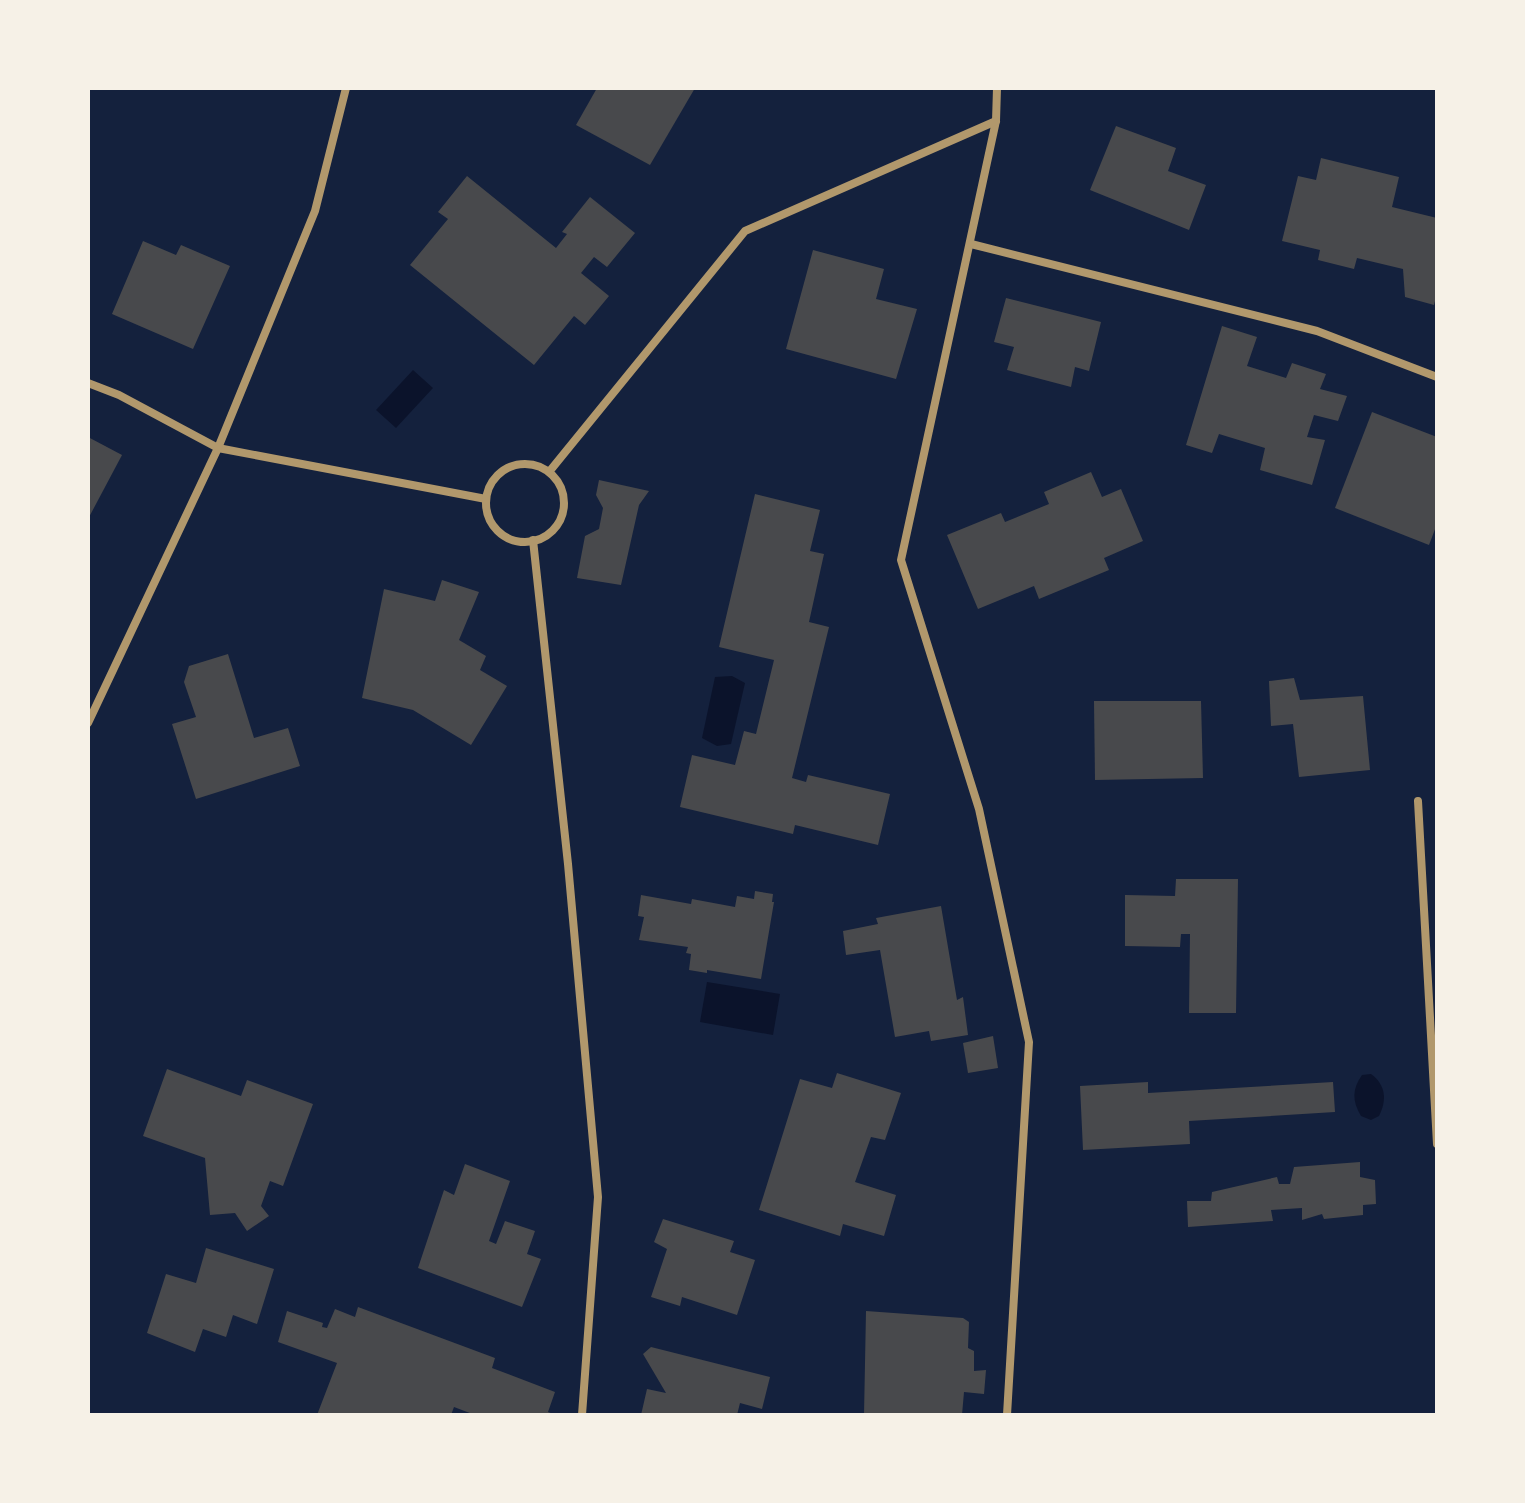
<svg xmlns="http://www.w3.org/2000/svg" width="1525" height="1503" font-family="Ubuntu,sans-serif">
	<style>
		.water { fill: #0b132b }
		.building { fill: #48494c }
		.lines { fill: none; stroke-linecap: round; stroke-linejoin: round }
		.minor { stroke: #b1986c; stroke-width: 8 }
	</style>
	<rect width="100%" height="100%" fill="#14213d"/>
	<g class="water">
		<path d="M 413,370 L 433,388 L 396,428 L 376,410 Z"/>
		<path d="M 732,676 L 745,683 L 731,744 L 717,746 L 702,738 L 715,677 Z"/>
		<path d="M 707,982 L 780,994 L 773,1035 L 700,1022 Z"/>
		<path d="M 1371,1074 C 1386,1085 1387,1100 1379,1116 L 1371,1120 L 1361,1116 C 1352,1101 1352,1089 1362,1075 Z"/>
	</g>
	<g class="building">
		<path d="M 597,88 L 695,88 L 650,165 L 576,125 Z"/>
		<path d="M 1116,126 L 1176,148 L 1168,171 L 1206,185 L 1189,230 L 1090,190 Z"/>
		<path d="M 1321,158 L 1399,177 L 1392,207 L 1437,218 L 1437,293 L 1434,305 L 1405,297 L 1403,269 L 1357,258 L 1354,269 L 1318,260 L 1320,250 L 1282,241 L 1298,176 L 1316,180 Z"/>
		<path d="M 467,176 L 556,248 L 567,234 L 562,232 L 590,197 L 635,233 L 607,267 L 594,257 L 581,273 L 609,296 L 585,325 L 574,316 L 534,365 L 410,265 L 448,219 L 438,212 Z"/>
		<path d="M 143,241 L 176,255 L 181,245 L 230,266 L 193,349 L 112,314 Z"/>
		<path d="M 813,250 L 884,269 L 876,299 L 917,309 L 896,379 L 786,349 Z"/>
		<path d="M 1006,298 L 1101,322 L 1089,371 L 1075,367 L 1071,387 L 1007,370 L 1014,347 L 994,342 Z"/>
		<path d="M 1222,326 L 1257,337 L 1247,366 L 1286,378 L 1292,363 L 1326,374 L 1320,389 L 1347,396 L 1338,421 L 1314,415 L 1307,437 L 1325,440 L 1312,485 L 1260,470 L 1265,448 L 1219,434 L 1212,453 L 1186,445 Z"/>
		<path d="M 1372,412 L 1437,437 L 1437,524 L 1429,545 L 1335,508 Z"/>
		<path d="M 88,437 L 122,455 L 88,519 Z"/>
		<path d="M 1091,472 L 1102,497 L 1121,489 L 1143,541 L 1104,558 L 1109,570 L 1039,599 L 1034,586 L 978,609 L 947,535 L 1001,513 L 1005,522 L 1049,504 L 1044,492 Z"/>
		<path d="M 599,480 L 649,491 L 639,505 L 621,585 L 577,578 L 585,536 L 599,529 L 603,508 L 596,495 Z"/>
		<path d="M 755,494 L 820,510 L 810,551 L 824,554 L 809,622 L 829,627 L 792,778 L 806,782 L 808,775 L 890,794 L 878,845 L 795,825 L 793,834 L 680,807 L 692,755 L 735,765 L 744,731 L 756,734 L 774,660 L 719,647 Z"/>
		<path d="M 442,580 L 479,592 L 459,640 L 486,656 L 480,670 L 507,686 L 471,745 L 413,710 L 362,698 L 384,589 L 435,601 Z"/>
		<path d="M 228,654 L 254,738 L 288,728 L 300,766 L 196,799 L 172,724 L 196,717 L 184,682 L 189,666 Z"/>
		<path d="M 1294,678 L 1300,700 L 1363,696 L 1370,770 L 1299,777 L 1293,724 L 1271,726 L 1269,681 Z"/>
		<path d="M 1094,701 L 1201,701 L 1203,778 L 1095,780 Z"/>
		<path d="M 1176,879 L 1238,879 L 1236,1013 L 1189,1013 L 1190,934 L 1181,934 L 1180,947 L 1125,946 L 1125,895 L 1175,896 Z"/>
		<path d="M 755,891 L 773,894 L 772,902 L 774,902 L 761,979 L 707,970 L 707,973 L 689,970 L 691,954 L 686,953 L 688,947 L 639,940 L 644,917 L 638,916 L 641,895 L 691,904 L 692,899 L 735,907 L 737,896 L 754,899 Z"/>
		<path d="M 941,906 L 957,1000 L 963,997 L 968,1035 L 931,1041 L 929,1031 L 895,1037 L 880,950 L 846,955 L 843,931 L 878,924 L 876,918 Z"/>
		<path d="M 993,1036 L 998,1068 L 968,1073 L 963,1043 Z"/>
		<path d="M 167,1069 L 241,1096 L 247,1080 L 313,1104 L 283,1186 L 270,1181 L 261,1206 L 269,1216 L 247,1231 L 235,1213 L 210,1215 L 205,1158 L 143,1136 Z"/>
		<path d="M 837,1073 L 901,1093 L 885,1140 L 871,1137 L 855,1182 L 896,1195 L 884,1236 L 843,1224 L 840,1236 L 759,1210 L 800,1079 L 832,1088 Z"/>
		<path d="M 1148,1082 L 1148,1093 L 1333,1082 L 1335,1112 L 1189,1121 L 1190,1144 L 1083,1150 L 1080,1086 Z"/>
		<path d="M 1360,1162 L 1360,1177 L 1375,1180 L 1376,1204 L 1363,1205 L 1363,1215 L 1324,1219 L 1322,1214 L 1302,1220 L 1302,1208 L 1271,1210 L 1273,1221 L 1188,1227 L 1187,1201 L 1211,1201 L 1212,1192 L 1277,1177 L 1279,1184 L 1290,1184 L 1294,1167 Z"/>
		<path d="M 465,1164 L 510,1181 L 489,1241 L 496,1244 L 505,1221 L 535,1231 L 527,1254 L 541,1259 L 522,1307 L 418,1268 L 444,1190 L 454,1195 Z"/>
		<path d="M 663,1219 L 734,1241 L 730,1252 L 755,1260 L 737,1315 L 682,1297 L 680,1306 L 651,1297 L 667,1249 L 654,1242 Z"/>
		<path d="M 206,1248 L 274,1269 L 257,1324 L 233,1315 L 226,1337 L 203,1329 L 195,1352 L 147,1333 L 166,1274 L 196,1283 Z"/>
		<path d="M 358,1307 L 495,1358 L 492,1368 L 555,1392 L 548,1412 L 556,1415 L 475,1415 L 454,1407 L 451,1415 L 317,1415 L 337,1363 L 278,1342 L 287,1311 L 323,1323 L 322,1327 L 327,1328 L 335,1309 L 355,1317 Z"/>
		<path d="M 866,1311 L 963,1318 L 969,1322 L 968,1348 L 974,1351 L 974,1371 L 986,1370 L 984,1394 L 964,1392 L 962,1415 L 864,1415 Z"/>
		<path d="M 651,1347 L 770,1377 L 762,1409 L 740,1403 L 737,1415 L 641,1415 L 647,1389 L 666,1393 L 643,1354 Z"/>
	</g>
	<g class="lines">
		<g class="minor">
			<path d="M 997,88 L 996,121 L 901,560 L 979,809 L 1029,1042 L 1007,1415"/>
			<path d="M 971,244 L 1317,331 L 1437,377"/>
			<path d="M 88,383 L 119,395 L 218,448 L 486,499"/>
			<circle cx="525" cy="503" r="39"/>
			<path d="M 549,472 L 745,231 L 996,121"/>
			<path d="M 533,540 L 568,864 L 598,1197 L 582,1415"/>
			<path d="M 88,723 L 218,448 L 315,211 L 346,88"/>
			<path d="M 1418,801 L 1437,1144"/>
		</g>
	</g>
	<rect width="1525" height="1503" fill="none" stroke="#f6f1e7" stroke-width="180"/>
</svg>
